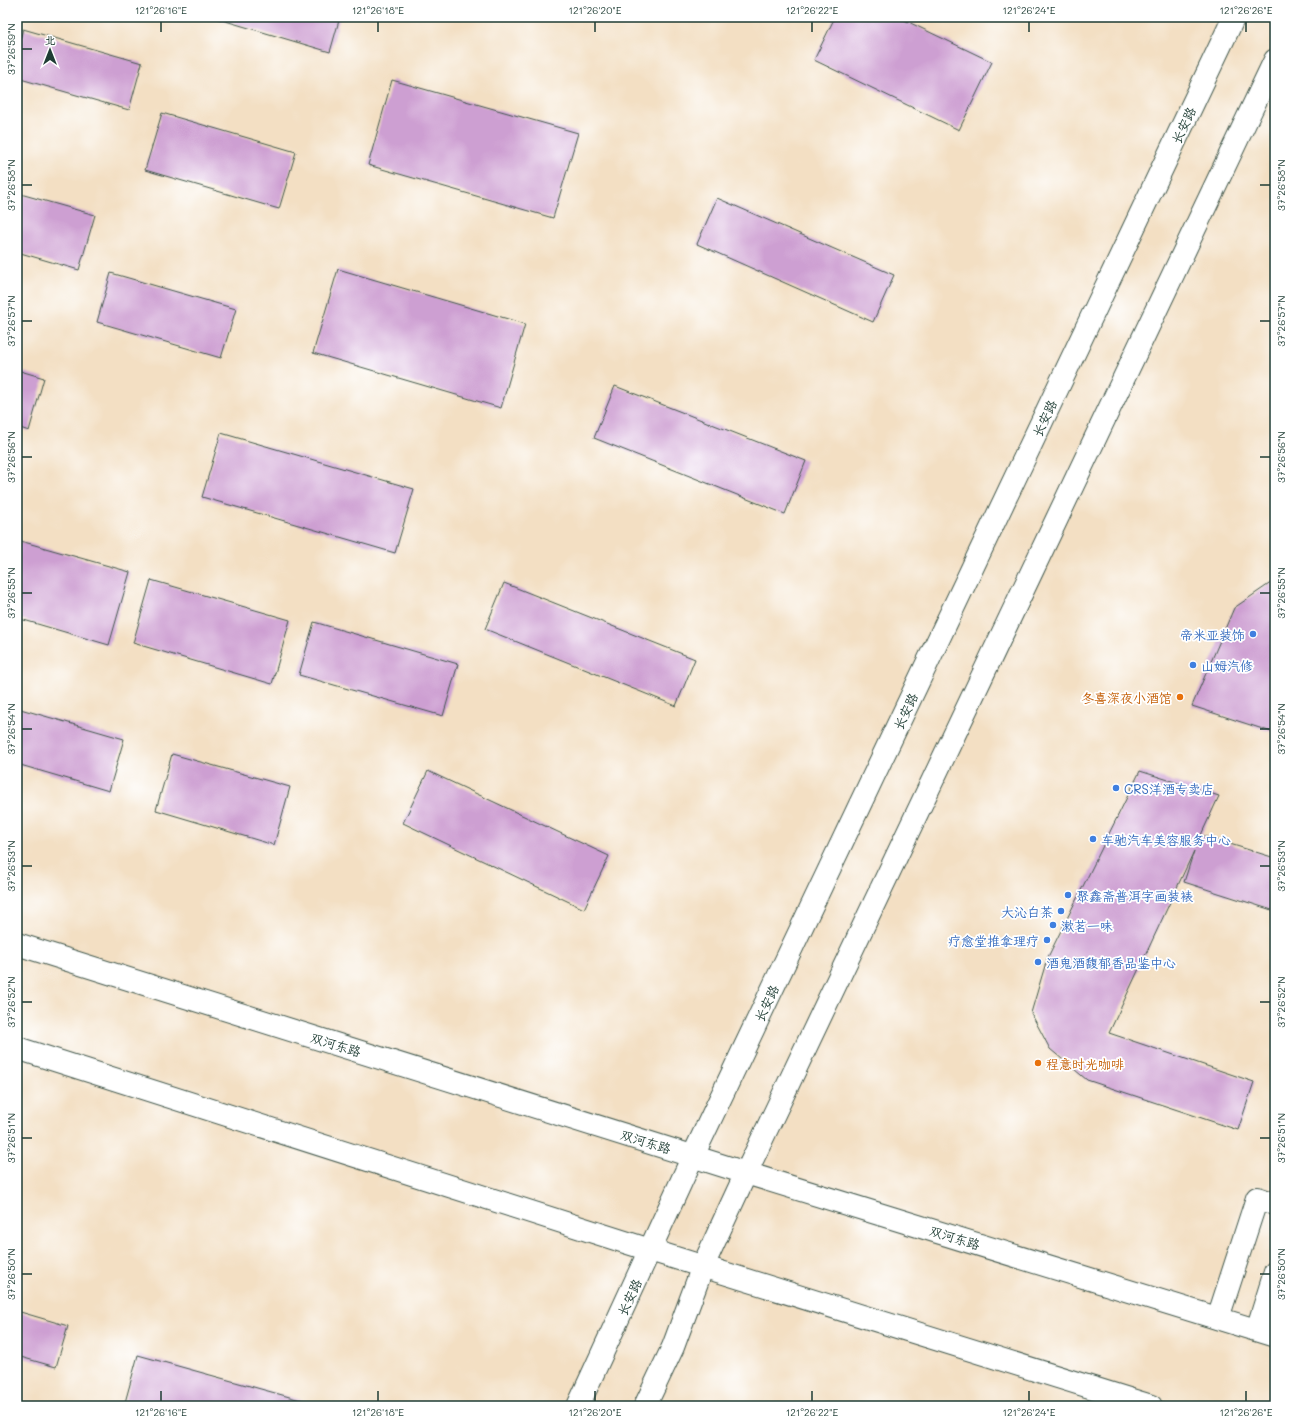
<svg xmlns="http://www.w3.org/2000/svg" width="1292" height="1423" font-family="Mali,'LXGW WenKai TC',sans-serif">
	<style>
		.building { fill: #cd9fd2 }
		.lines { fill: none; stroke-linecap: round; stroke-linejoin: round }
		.minor-casing { stroke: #3f5549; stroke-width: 24 }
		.minor { stroke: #fff; stroke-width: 22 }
		.ticks { fill: none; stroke: #1f3d34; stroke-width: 1.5 }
		.shop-dot { fill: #3f7fe0; stroke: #fff; stroke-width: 1.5 }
		.food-dot { fill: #e8710a; stroke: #fff; stroke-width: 1.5 }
		.labels { text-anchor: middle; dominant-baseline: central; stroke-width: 3.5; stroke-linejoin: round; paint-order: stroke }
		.street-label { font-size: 13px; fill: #1f3d34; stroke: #fff }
		.shop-label { font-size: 13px; fill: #366cbe; stroke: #fff; text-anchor: start }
		.food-label { font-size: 13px; fill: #c56008; stroke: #fff; text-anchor: end }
		.neatline { fill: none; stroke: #1f3d34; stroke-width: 1.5 }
		.ticks-label { font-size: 10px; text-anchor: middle; fill: #1f3d34 }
	</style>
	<rect width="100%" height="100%" fill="#fff"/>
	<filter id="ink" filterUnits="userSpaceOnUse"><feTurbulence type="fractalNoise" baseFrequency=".025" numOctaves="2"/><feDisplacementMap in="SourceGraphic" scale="8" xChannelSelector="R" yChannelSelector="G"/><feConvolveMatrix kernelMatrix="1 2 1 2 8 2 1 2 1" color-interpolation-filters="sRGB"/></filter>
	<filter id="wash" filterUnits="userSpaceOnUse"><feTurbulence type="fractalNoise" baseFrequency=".012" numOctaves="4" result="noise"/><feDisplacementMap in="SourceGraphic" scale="16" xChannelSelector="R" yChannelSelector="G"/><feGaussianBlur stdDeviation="0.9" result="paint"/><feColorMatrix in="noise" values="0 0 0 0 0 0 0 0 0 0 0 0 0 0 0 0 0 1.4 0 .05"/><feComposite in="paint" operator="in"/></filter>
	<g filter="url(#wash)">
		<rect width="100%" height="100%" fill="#f3dfc3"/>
		<g id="blocks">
			<g class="building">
				<path d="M 212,17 L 340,17 L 330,52 Z"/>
				<path d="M 835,17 L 898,17 L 992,62 L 959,130 L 814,60 Z"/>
				<path d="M 23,29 L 142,63 L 129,110 L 17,78 L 17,51 Z"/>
				<path d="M 392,80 L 578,133 L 553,218 L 368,165 Z"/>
				<path d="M 162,113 L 296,152 L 279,209 L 145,170 Z"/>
				<path d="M 17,193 L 95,215 L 79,270 L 17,252 Z"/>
				<path d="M 717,198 L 894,275 L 873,322 L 697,244 Z"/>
				<path d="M 338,269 L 525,324 L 501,408 L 313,353 Z"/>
				<path d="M 111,273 L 236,309 L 221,358 L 97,322 Z"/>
				<path d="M 17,370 L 44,378 L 29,431 L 17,427 Z"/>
				<path d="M 615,386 L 806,461 L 785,514 L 594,438 Z"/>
				<path d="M 221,433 L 414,489 L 395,553 L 202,497 Z"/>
				<path d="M 17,540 L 130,572 L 109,645 L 17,618 Z"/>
				<path d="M 151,580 L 290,620 L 272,684 L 133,643 Z"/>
				<path d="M 1275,580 L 1275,733 L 1192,706 L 1234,608 Z"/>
				<path d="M 504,583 L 695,659 L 676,706 L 485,629 Z"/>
				<path d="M 314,622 L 458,664 L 443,716 L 299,675 Z"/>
				<path d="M 17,708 L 124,739 L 109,791 L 17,764 Z"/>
				<path d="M 172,754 L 290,787 L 274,845 L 156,810 Z"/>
				<path d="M 428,771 L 609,856 L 584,909 L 403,823 Z"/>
				<path d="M 1140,771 L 1219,796 L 1201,835 L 1275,858 L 1275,911 L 1184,882 L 1194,851 L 1109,1033 L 1254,1082 L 1238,1130 L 1087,1080 L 1050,1049 L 1031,1013 L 1047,959 Z"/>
				<path d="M 17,1311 L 68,1326 L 56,1367 L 17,1356 Z"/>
				<path d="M 138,1355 L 322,1406 L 124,1406 Z"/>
			</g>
		</g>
	</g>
	<g filter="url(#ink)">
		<use href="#blocks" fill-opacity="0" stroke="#3f5549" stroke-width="1"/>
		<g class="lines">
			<g class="minor-casing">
				<g id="minor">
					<path d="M 17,944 L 746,1173 L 1275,1336"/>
					<path d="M 17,1048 L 650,1250 L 1151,1406"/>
					<path d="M 1218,1318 L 1257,1198 L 1275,1204"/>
					<path d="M 1257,1330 L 1275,1272"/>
					<path d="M 578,1406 L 693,1156 L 1234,17"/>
					<path d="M 645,1406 L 673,1347 L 703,1266 L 746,1173 L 1275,60"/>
				</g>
			</g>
			<use href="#minor" class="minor"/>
		</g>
	</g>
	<path class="ticks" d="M 161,22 L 161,32M 378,22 L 378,32M 595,22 L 595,32M 812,22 L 812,32M 1029,22 L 1029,32M 1246,22 L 1246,32M 22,49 L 32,49M 22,185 L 32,185M 1260,185 L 1270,185M 22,321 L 32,321M 1260,321 L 1270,321M 22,457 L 32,457M 1260,457 L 1270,457M 22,593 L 32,593M 1260,593 L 1270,593M 22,729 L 32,729M 1260,729 L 1270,729M 22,866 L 32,866M 1260,866 L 1270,866M 22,1002 L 32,1002M 1260,1002 L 1270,1002M 22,1138 L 32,1138M 1260,1138 L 1270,1138M 22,1274 L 32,1274M 1260,1274 L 1270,1274M 161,1391 L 161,1401M 378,1391 L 378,1401M 595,1391 L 595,1401M 812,1391 L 812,1401M 1029,1391 L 1029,1401M 1246,1391 L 1246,1401"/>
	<g class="shop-dot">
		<circle cx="1253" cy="634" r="4"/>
		<circle cx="1193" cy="665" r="4"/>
		<circle cx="1116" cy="788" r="4"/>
		<circle cx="1093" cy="839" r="4"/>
		<circle cx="1068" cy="895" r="4"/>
		<circle cx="1061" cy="911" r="4"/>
		<circle cx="1053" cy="925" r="4"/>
		<circle cx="1047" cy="940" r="4"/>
		<circle cx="1038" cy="962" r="4"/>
	</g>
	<g class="food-dot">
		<circle cx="1180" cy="697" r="4"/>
		<circle cx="1038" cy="1063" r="4"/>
	</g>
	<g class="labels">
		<g class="street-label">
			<text transform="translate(1183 125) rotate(-65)">长安路</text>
			<text transform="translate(1044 418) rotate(-65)">长安路</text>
			<text transform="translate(905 711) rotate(-65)">长安路</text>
			<text transform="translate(766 1003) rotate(-65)">长安路</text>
			<text transform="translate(336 1044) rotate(17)">双河东路</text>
			<text transform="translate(646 1141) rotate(17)">双河东路</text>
			<text transform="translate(955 1237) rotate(17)">双河东路</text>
			<text transform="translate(629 1297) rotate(-65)">长安路</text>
		</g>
		<g class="shop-label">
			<text x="1245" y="634" text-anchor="end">帝米亚装饰</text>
			<text x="1201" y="665">山姆汽修</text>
			<text x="1124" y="788">CRS洋酒专卖店</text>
			<text x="1101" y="839">车驰汽车美容服务中心</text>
			<text x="1076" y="895">聚鑫斋普洱字画装裱</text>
			<text x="1053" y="911" text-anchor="end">大沁白茶</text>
			<text x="1061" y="925">漱茗一味</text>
			<text x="1039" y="940" text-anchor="end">疗愈堂推拿理疗</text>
			<text x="1046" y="962">酒鬼酒馥郁香品鉴中心</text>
		</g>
		<g class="food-label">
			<text x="1172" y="697">冬喜深夜小酒馆</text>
			<text x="1046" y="1063" text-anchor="start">程意时光咖啡</text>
		</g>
	</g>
	<rect width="1292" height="1423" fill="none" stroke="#fff" stroke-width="44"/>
	<g transform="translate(50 50)" stroke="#ffffff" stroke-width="3" paint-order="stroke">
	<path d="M0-3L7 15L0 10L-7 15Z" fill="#1f3d34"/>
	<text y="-6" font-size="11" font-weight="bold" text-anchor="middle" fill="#1f3d34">北</text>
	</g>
	<rect x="22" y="22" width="1248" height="1379" class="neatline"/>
	<g class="ticks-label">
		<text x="161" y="14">121°26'16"E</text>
		<text x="378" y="14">121°26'18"E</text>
		<text x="595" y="14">121°26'20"E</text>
		<text x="812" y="14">121°26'22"E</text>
		<text x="1029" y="14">121°26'24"E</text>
		<text x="1246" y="14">121°26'26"E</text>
		<text transform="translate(11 49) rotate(-90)" y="4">37°26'59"N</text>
		<text transform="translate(11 185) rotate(-90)" y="4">37°26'58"N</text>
		<text transform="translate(1281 185) rotate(-90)" y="4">37°26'58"N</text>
		<text transform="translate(11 321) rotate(-90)" y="4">37°26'57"N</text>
		<text transform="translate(1281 321) rotate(-90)" y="4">37°26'57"N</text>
		<text transform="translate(11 457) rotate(-90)" y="4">37°26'56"N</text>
		<text transform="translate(1281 457) rotate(-90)" y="4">37°26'56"N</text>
		<text transform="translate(11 593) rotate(-90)" y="4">37°26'55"N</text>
		<text transform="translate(1281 593) rotate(-90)" y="4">37°26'55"N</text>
		<text transform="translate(11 729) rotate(-90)" y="4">37°26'54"N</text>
		<text transform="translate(1281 729) rotate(-90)" y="4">37°26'54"N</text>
		<text transform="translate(11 866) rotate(-90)" y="4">37°26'53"N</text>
		<text transform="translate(1281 866) rotate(-90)" y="4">37°26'53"N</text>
		<text transform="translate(11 1002) rotate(-90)" y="4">37°26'52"N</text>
		<text transform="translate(1281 1002) rotate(-90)" y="4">37°26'52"N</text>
		<text transform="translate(11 1138) rotate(-90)" y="4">37°26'51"N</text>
		<text transform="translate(1281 1138) rotate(-90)" y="4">37°26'51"N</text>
		<text transform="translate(11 1274) rotate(-90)" y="4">37°26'50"N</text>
		<text transform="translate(1281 1274) rotate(-90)" y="4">37°26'50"N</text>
		<text x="161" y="1416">121°26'16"E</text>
		<text x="378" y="1416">121°26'18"E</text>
		<text x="595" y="1416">121°26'20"E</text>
		<text x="812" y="1416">121°26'22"E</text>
		<text x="1029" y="1416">121°26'24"E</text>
		<text x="1246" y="1416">121°26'26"E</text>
	</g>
</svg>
